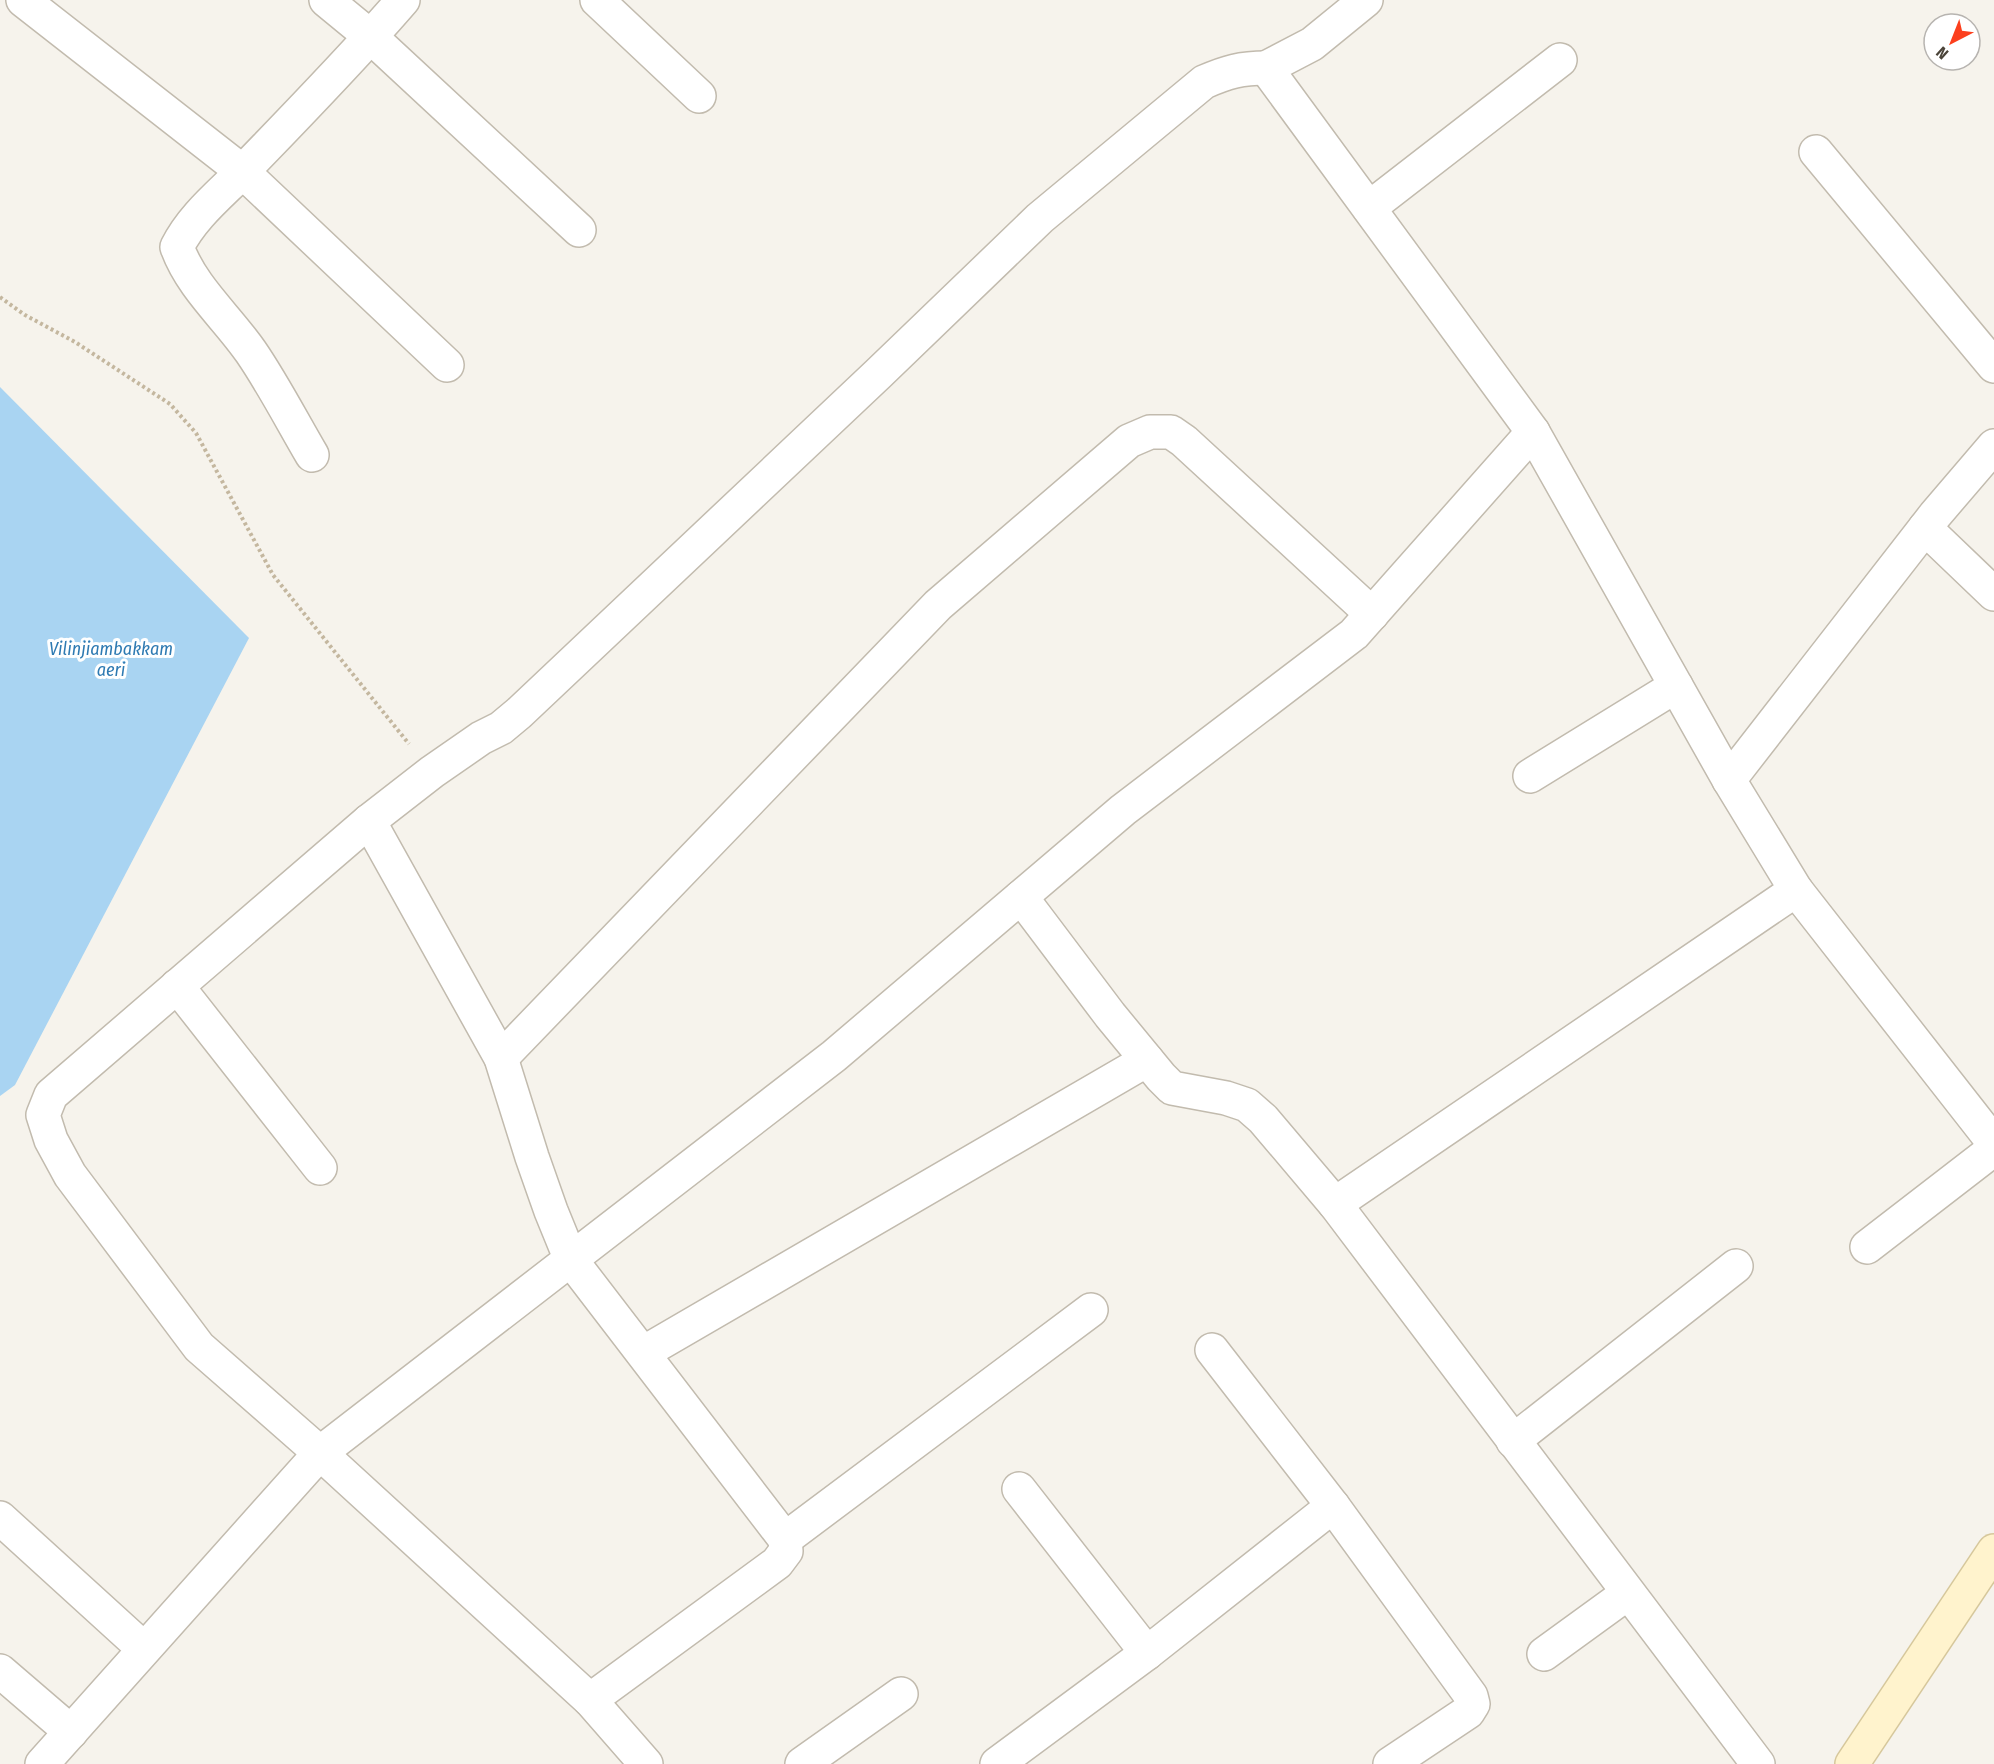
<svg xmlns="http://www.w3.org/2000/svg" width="1994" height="1764" font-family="'Fira Sans Condensed',sans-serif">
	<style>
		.water { fill: #a9d4f2 }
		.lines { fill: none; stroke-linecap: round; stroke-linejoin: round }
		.street-casing { stroke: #c2bbae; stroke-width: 36 }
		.secondary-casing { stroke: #d6c79b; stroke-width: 36 }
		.path { stroke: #c4b79f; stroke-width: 4; stroke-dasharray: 3 3; stroke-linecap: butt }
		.street { stroke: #fff; stroke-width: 33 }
		.secondary { stroke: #fff3cd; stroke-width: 33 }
		.labels { text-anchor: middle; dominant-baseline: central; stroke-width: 6; stroke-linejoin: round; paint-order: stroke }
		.water-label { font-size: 18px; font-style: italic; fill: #2e7ab2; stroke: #fff }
	</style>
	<rect width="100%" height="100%" fill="#f6f3ec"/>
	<path class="water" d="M 0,387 L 249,638 L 15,1085 L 0,1096 Z"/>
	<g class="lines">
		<g class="street-casing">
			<g id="street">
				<path d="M 23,0 L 243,172 L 447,365"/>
				<path d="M 326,0 L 371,37 L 579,230"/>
				<path d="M 597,0 L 699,96"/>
				<path d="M 1366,0 L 1312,44 L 1266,68 L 1533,432 L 1729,780 L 1796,890 L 1994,1143"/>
				<path d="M 1266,68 C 1241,68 1227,72 1204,82 L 1040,218 L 878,374 L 519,713 L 501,728 L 481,738 L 432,772 L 369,821 L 51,1095 L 43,1115 L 51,1140 L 70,1175 L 199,1347 L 320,1453 L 834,1056 L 1123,810 L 1354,634 L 1533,432"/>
				<path d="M 1816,152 L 1994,366"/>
				<path d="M 1369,208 L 1560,60"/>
				<path d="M 312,455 C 292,421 273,384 251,352 C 226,316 192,288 177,247 C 193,215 222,193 246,168 C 299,113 353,58 403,0"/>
				<path d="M 1925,528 L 1994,594"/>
				<path d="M 1530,776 L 1676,686"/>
				<path d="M 1729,780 L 1935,515 L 1994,446"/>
				<path d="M 369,821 L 501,1058 L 532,1157 L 551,1211 L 571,1260 L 785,1539 L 786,1551 L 777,1563 L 590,1700"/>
				<path d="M 1021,897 L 1110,1015 L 1161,1077 L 1172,1088 L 1226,1098 L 1247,1105 L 1263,1119 L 1335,1204 L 1758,1764"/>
				<path d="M 177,986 L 320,1168"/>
				<path d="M 501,1058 L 938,605 L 1129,441 L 1150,432 L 1171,432 L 1184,441 L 1372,614"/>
				<path d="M 1335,1204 L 1796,890"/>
				<path d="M 1867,1247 L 1994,1149"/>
				<path d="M 1212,1350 L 1333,1506 L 1471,1696 L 1473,1704 L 1468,1712 L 1390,1764"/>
				<path d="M 643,1353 L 1147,1060"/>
				<path d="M 1513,1441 L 1736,1266"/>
				<path d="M 1019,1489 L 1147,1653"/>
				<path d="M 0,1518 L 144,1649"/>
				<path d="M 785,1539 L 1091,1310"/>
				<path d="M 1544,1654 L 1628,1593"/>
				<path d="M 0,1671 L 71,1732"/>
				<path d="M 42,1764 L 320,1453 L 590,1700 L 646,1764"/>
				<path d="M 802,1764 L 901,1694"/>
				<path d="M 997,1764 L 1147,1653 L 1333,1506"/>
			</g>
		</g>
		<g class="secondary-casing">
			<path id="secondary" d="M 1852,1764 L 1994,1551"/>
		</g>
		<path class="path" d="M 0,297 L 25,315 L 75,342 L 170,404 L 196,433 L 273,575 L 409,744"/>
		<use href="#street" class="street"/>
		<use href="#secondary" class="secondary"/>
	</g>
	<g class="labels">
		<g class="water-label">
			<text x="111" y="649">Vilinjiambakkam<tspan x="111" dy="21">aeri</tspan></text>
		</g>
	</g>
	<g transform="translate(1952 42) rotate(222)"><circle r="28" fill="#ffffff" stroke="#b7b4b0" stroke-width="1.5"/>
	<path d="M0-4.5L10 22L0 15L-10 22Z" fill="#fc3f1d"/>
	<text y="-9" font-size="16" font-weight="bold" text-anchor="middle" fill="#4b4439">N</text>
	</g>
</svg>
